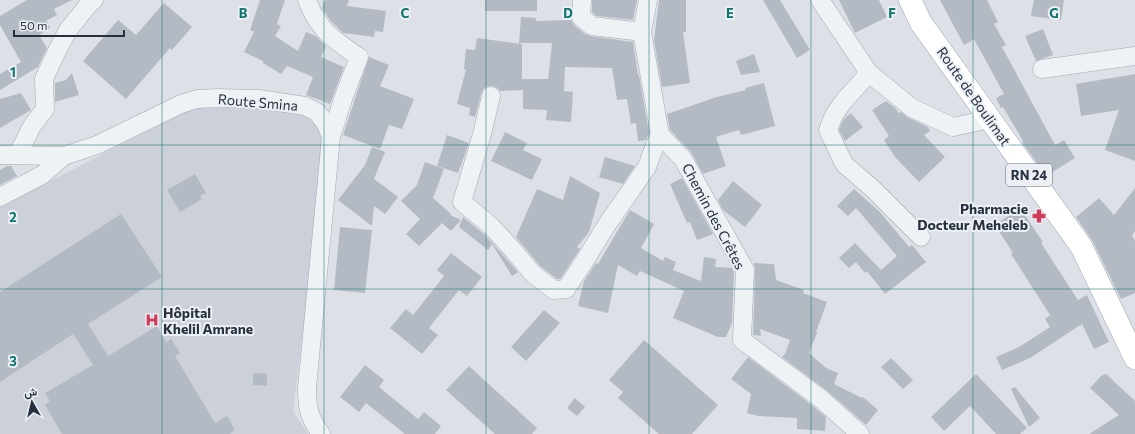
<svg xmlns="http://www.w3.org/2000/svg" width="1135" height="434" font-family="Commissioner,Vazirmatn,sans-serif">
	<style>
		.built { fill: #cbd0d9 }
		.building { fill: #b4bac4 }
		.lines { fill: none; stroke-linecap: round; stroke-linejoin: round }
		.minor-casing { stroke: #a2a8b1; stroke-width: 19 }
		.major-casing { stroke: #9ca6b3; stroke-width: 23 }
		.minor { stroke: #eff2f5; stroke-width: 18 }
		.major { stroke: #fff; stroke-width: 22 }
		.grid { fill: none; stroke: #0f766e; stroke-width: 1; stroke-opacity: 0.55 }
		.labels { text-anchor: middle; dominant-baseline: central; stroke-width: 4; stroke-linejoin: round; paint-order: stroke }
		.shield { fill: #ecf0f5; stroke: #616a75; stroke-width: 1 }
		.shield-label { font-size: 13px; font-weight: bold; fill: #26303e }
		.street-label { font-size: 14px; fill: #26303e; stroke: #ecf0f5 }
		.poi-label { font-size: 14px; font-weight: bold; fill: #26303e; stroke: #ecf0f5; text-anchor: end }
		.grid-label { font-size: 13px; text-anchor: middle; font-weight: bold; fill: #0f766e; stroke: #ecf0f5; stroke-width: 4; stroke-linejoin: round; paint-order: stroke }
	</style>
	<rect width="100%" height="100%" fill="#dde1e7"/>
	<path class="built" d="M 192,108 L 274,108 L 296,110 L 320,125 L 322,131 L 316,229 L 293,411 L 308,434 L 0,434 L 0,207 Z"/>
	<g class="building">
		<path d="M 27,0 L 72,0 L 54,9 L 57,15 L 46,21 L 50,28 L 39,35 L 47,48 L 38,67 L 0,90 L 0,74 L 21,62 L 0,25 L 0,16 Z"/>
		<path d="M 260,0 L 285,0 L 277,24 L 281,26 L 275,36 L 298,51 L 306,32 L 316,36 L 326,46 L 321,57 L 344,67 L 330,104 L 306,95 L 313,77 L 287,66 L 281,74 L 263,63 L 263,61 L 244,52 L 254,32 L 250,30 Z"/>
		<path d="M 325,0 L 349,0 L 347,6 L 386,11 L 383,32 L 375,31 L 374,37 L 343,33 L 330,20 L 322,8 Z"/>
		<rect x="485" y="0" width="52" height="11"/>
		<path d="M 592,0 L 637,0 L 633,20 L 596,16 L 592,12 Z"/>
		<path d="M 659,0 L 686,0 L 686,32 L 683,32 L 690,83 L 662,87 L 654,40 Z"/>
		<path d="M 763,0 L 780,0 L 810,50 L 797,58 Z"/>
		<path d="M 839,0 L 879,0 L 887,17 L 855,33 Z"/>
		<path d="M 940,0 L 987,0 L 998,22 L 994,24 L 1006,45 L 1002,47 L 1055,145 L 1064,140 L 1075,158 L 1046,176 L 1022,142 L 1023,141 L 1003,107 L 1001,108 L 996,98 L 1004,94 L 974,39 L 964,45 Z"/>
		<path d="M 1034,0 L 1064,0 L 1061,20 L 1031,16 Z"/>
		<path d="M 164,3 L 192,27 L 172,50 L 170,48 L 126,99 L 83,61 L 118,20 L 136,35 Z"/>
		<path d="M 521,17 L 536,18 L 536,21 L 571,20 L 574,25 L 585,34 L 590,36 L 633,42 L 638,75 L 639,75 L 649,133 L 646,140 L 638,141 L 636,123 L 631,124 L 627,99 L 617,100 L 612,68 L 565,67 L 564,91 L 573,92 L 571,122 L 546,120 L 547,110 L 523,109 L 523,90 L 500,91 L 498,88 L 493,86 L 488,86 L 483,89 L 481,94 L 475,117 L 469,115 L 470,108 L 457,104 L 466,69 L 464,69 L 466,49 L 475,50 L 477,38 L 522,44 L 522,79 L 548,79 L 552,43 L 519,43 Z"/>
		<path d="M 1043,29 L 1053,55 L 1036,61 L 1025,36 Z"/>
		<path d="M 754,54 L 760,72 L 741,75 L 736,61 Z"/>
		<path d="M 369,57 L 389,65 L 380,86 L 414,99 L 402,129 L 389,125 L 380,149 L 343,135 Z"/>
		<path d="M 72,73 L 79,95 L 55,102 L 55,83 L 66,80 Z"/>
		<path d="M 1135,74 L 1135,161 L 1105,150 L 1119,110 L 1081,116 L 1076,84 Z"/>
		<path d="M 764,83 L 775,126 L 741,135 L 739,130 L 716,137 L 726,166 L 703,174 L 691,152 L 676,137 L 675,134 L 674,134 L 670,130 L 667,114 L 717,97 L 746,90 L 745,88 Z"/>
		<path d="M 21,93 L 31,110 L 0,128 L 0,99 Z"/>
		<path d="M 886,101 L 895,108 L 899,113 L 901,112 L 907,117 L 928,127 L 930,131 L 924,135 L 945,157 L 919,182 L 895,157 L 884,140 L 889,136 L 872,110 Z"/>
		<path d="M 851,113 L 863,127 L 845,141 L 839,130 L 843,120 Z"/>
		<path d="M 505,132 L 527,143 L 523,150 L 542,159 L 532,180 L 491,161 Z"/>
		<path d="M 447,135 L 469,143 L 458,173 L 437,166 Z"/>
		<path d="M 372,147 L 385,152 L 374,179 L 398,197 L 385,214 L 374,206 L 372,226 L 338,200 L 365,165 Z"/>
		<path d="M 605,157 L 635,166 L 623,184 L 599,177 Z"/>
		<path d="M 425,162 L 444,169 L 433,198 L 451,214 L 450,215 L 461,220 L 451,231 L 442,223 L 419,246 L 406,234 L 420,219 L 401,201 L 417,185 Z"/>
		<path d="M 7,166 L 11,166 L 17,176 L 0,185 L 0,170 Z"/>
		<path d="M 195,174 L 206,193 L 200,196 L 202,199 L 180,212 L 167,190 Z"/>
		<path d="M 570,176 L 600,193 L 589,232 L 577,247 L 580,249 L 560,279 L 557,279 L 540,266 L 516,237 L 537,189 L 563,200 Z"/>
		<path d="M 682,178 L 713,234 L 697,240 L 690,222 L 687,223 L 670,184 Z"/>
		<path d="M 733,181 L 762,205 L 745,227 L 723,210 L 718,200 Z"/>
		<path d="M 1135,188 L 1135,231 L 1132,235 L 1135,241 L 1135,293 L 1121,299 L 1092,240 L 1076,217 L 1099,198 L 1114,215 Z"/>
		<path d="M 854,189 L 880,212 L 909,247 L 912,245 L 926,262 L 885,294 L 867,271 L 865,273 L 856,262 L 849,268 L 839,258 L 855,243 L 881,270 L 897,256 L 856,208 L 848,216 L 837,206 Z"/>
		<path d="M 1020,208 L 1043,242 L 1041,243 L 1078,300 L 1087,295 L 1109,342 L 1094,349 L 1082,324 L 1030,358 L 1002,370 L 996,357 L 1019,347 L 1050,327 L 1045,319 L 1050,315 L 1011,254 L 1013,253 L 995,225 Z"/>
		<path d="M 630,210 L 654,224 L 641,248 L 663,261 L 665,257 L 676,262 L 673,270 L 701,281 L 704,257 L 716,259 L 715,267 L 732,268 L 734,273 L 732,323 L 726,337 L 718,337 L 673,318 L 684,291 L 640,271 L 637,276 L 618,265 L 608,313 L 578,306 L 584,281 L 596,263 L 598,264 Z"/>
		<path d="M 121,214 L 162,277 L 88,324 L 108,356 L 157,326 L 166,342 L 171,339 L 180,353 L 175,356 L 215,423 L 227,416 L 235,430 L 229,434 L 62,434 L 45,405 L 50,401 L 45,393 L 93,365 L 73,334 L 0,382 L 0,292 Z"/>
		<path d="M 463,217 L 484,234 L 518,272 L 512,276 L 492,244 L 488,250 L 459,227 Z"/>
		<path d="M 340,227 L 372,230 L 365,293 L 334,290 Z"/>
		<path d="M 451,253 L 482,277 L 467,296 L 459,290 L 429,328 L 438,335 L 422,354 L 390,328 L 406,309 L 413,315 L 444,276 L 437,270 Z"/>
		<path d="M 754,263 L 774,264 L 776,280 L 804,290 L 803,293 L 827,302 L 816,332 L 817,333 L 809,353 L 826,368 L 838,373 L 834,384 L 862,398 L 863,397 L 878,410 L 866,425 L 826,390 L 782,357 L 785,354 L 790,340 L 760,329 L 761,336 L 753,335 L 755,270 Z"/>
		<path d="M 544,310 L 560,323 L 526,361 L 511,347 Z"/>
		<path d="M 644,340 L 718,405 L 692,434 L 659,434 L 618,398 L 623,392 L 609,380 Z"/>
		<path d="M 748,357 L 813,406 L 826,417 L 825,431 L 797,429 L 797,418 L 758,416 L 747,413 L 751,394 L 731,379 Z"/>
		<path d="M 891,358 L 913,380 L 903,389 L 881,367 Z"/>
		<path d="M 365,365 L 384,380 L 379,387 L 418,419 L 424,412 L 441,426 L 435,434 L 405,434 L 366,403 L 359,412 L 340,397 Z"/>
		<path d="M 469,366 L 537,428 L 532,434 L 495,434 L 446,390 Z"/>
		<path d="M 253,373 L 267,374 L 267,386 L 253,385 Z"/>
		<path d="M 976,374 L 995,394 L 1027,428 L 1020,434 L 996,434 L 970,406 L 944,431 L 931,417 Z"/>
		<path d="M 1106,374 L 1135,401 L 1135,434 L 1089,434 L 1119,415 L 1090,388 L 1101,376 Z"/>
		<path d="M 1015,387 L 1040,418 L 1029,427 L 1011,389 Z"/>
		<path d="M 575,398 L 585,407 L 577,416 L 567,408 Z"/>
	</g>
	<g class="lines">
		<g class="minor-casing">
			<g id="minor">
				<path d="M 307,0 C 318,30 334,40 359,57 L 343,99 L 331,137"/>
				<path d="M 582,0 L 581,17 L 592,26 L 642,32"/>
				<path d="M 648,0 L 642,32 L 660,135 L 683,159 L 745,270 L 742,340 L 820,398 L 860,434"/>
				<path d="M 820,0 L 869,73 L 912,108 L 953,127 L 990,119"/>
				<path d="M 1042,69 L 1135,56"/>
				<path d="M 869,73 L 843,102 L 834,115 L 828,130 L 844,164 L 872,188 L 921,237"/>
				<path d="M 491,96 L 482,134 L 462,202 L 491,226 L 513,250 L 533,274 L 554,290 L 566,289 L 587,257 L 606,226 L 647,167 L 655,145 L 660,135"/>
				<path d="M 18,154 L 32,126 L 45,109 L 44,79 L 56,53 L 68,30 L 89,4 L 94,0"/>
				<path d="M 0,155 L 64,156 L 97,145 L 181,104 L 197,99 L 219,98 L 259,99 L 305,106 L 317,112 L 326,124 L 331,137 L 307,388 C 307,409 309,417 321,434"/>
				<path d="M 0,197 L 42,175 L 64,156"/>
			</g>
		</g>
		<g class="major-casing">
			<path id="major" d="M 910,0 L 921,23 L 1081,246 L 1135,358"/>
		</g>
		<use href="#minor" class="minor"/>
		<use href="#major" class="major"/>
	</g>
	<path class="grid" d="M 162,0 L 162,434M 324,0 L 324,434M 486,0 L 486,434M 649,0 L 649,434M 811,0 L 811,434M 973,0 L 973,434M 0,145 L 1135,145M 0,289 L 1135,289"/>
	<defs>
		<g id="pharmacy-bare" transform="scale(1.08)"><path d="M-2-6h4v4h4v4h-4v4h-4v-4h-4v-4h4Z" fill="#d13c58" stroke="#ecf0f5" stroke-width="2.5" paint-order="stroke"/></g>
		<g id="hospital-bare" transform="scale(1.08)"><path d="M-5-5h3v3.5h4V-5h3V5h-3V1.5h-4V5h-3Z" fill="#d13c58" stroke="#ecf0f5" stroke-width="2.5" paint-order="stroke"/></g>
	</defs>
	<g fill-rule="evenodd">
		<use href="#pharmacy-bare" x="1039" y="216"/>
		<use href="#hospital-bare" x="152" y="320"/>
	</g>
	<g class="labels">
		<rect class="shield" x="1006" y="164" width="46" height="22" rx="3"/>
		<g class="shield-label">
			<text x="1029" y="175">RN 24</text>
		</g>
		<g class="street-label">
			<text transform="translate(974 96) rotate(55)">Route de Boulimat</text>
			<text transform="translate(258 102) rotate(5)">Route Smina</text>
			<text transform="translate(714 216) rotate(62)">Chemin des Crêtes</text>
		</g>
		<g class="poi-label">
			<text x="1028" y="208">Pharmacie<tspan x="1028" dy="16">Docteur Meheleb</tspan></text>
			<text x="163" y="312" text-anchor="start">Hôpital<tspan x="163" dy="16">Khelil Amrane</tspan></text>
		</g>
	</g>
	<g class="grid-label">
		<text x="243" y="18">B</text>
		<text x="405" y="18">C</text>
		<text x="568" y="18">D</text>
		<text x="730" y="18">E</text>
		<text x="892" y="18">F</text>
		<text x="1054" y="18">G</text>
		<text x="13" y="77">1</text>
		<text x="13" y="222">2</text>
		<text x="13" y="366">3</text>
	</g>
	<g transform="translate(32 402) rotate(352)" stroke="#ecf0f5" stroke-width="3" paint-order="stroke">
	<path d="M0-3L7 15L0 10L-7 15Z" fill="#26303e"/>
	<text y="-6" font-size="11" font-weight="bold" text-anchor="middle" fill="#26303e">ش</text>
	</g>
	<path d="M14 30v6h110v-6" fill="none" stroke="#26303e" stroke-width="2"/>
	<text x="20" y="30" font-size="12" fill="#26303e" stroke="#ecf0f5" stroke-width="3" paint-order="stroke">50 m</text>
</svg>
